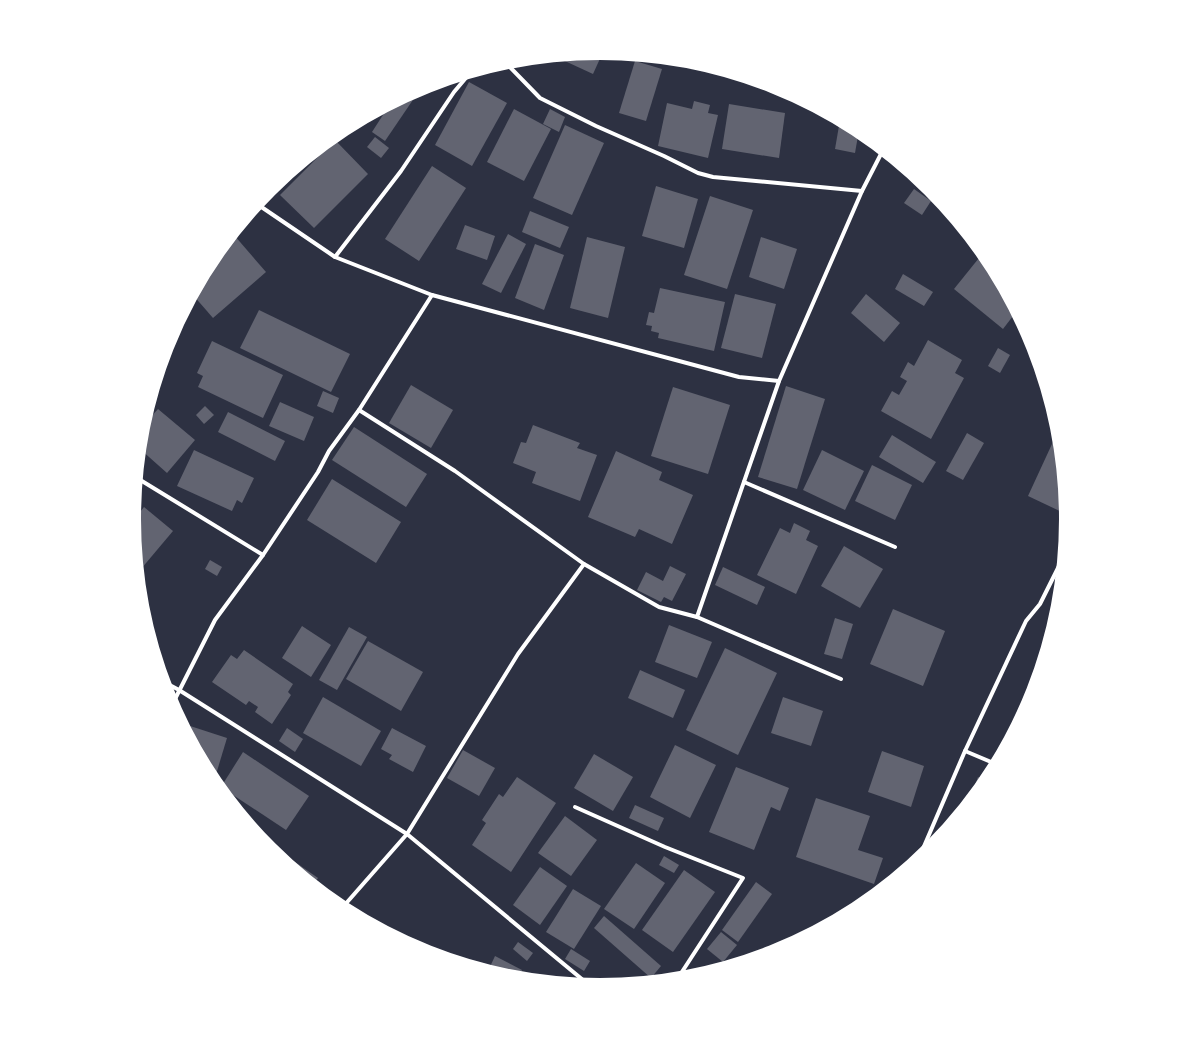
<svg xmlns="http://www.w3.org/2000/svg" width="1200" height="1038" font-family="'Alegreya Sans',sans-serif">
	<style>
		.building { fill: #626471 }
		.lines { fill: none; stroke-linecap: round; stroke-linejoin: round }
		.minor { stroke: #fff; stroke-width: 4 }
		.rim { fill: none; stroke: #fff; stroke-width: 2 }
	</style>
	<rect width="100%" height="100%" fill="#2d3142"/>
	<g class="building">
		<path d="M 600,52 L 603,52 L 593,74 L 554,56 Z"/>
		<path d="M 635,61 L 662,69 L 646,121 L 619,113 Z"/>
		<path d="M 469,82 L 507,103 L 472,166 L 435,145 Z"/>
		<path d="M 421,88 L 385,141 L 372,132 L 390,104 Z"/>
		<path d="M 694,101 L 710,105 L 708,113 L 718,115 L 708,158 L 658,146 L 667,103 L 692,109 Z"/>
		<path d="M 729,104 L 785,113 L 779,158 L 722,149 Z"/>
		<path d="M 514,109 L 551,129 L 524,181 L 487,162 Z"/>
		<path d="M 550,109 L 565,117 L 559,132 L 543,124 Z"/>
		<path d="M 840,120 L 859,130 L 855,153 L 835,149 Z"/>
		<path d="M 565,125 L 604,143 L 572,215 L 533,198 Z"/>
		<path d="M 375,137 L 389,148 L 381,158 L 367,147 Z"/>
		<path d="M 335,140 L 368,174 L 314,228 L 280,195 Z"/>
		<path d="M 432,166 L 466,188 L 419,261 L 385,239 Z"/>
		<path d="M 656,186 L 698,199 L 684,248 L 642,236 Z"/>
		<path d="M 914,189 L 931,201 L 922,215 L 904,203 Z"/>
		<path d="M 710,196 L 753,210 L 727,289 L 684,275 Z"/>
		<path d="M 530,211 L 569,227 L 560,248 L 522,232 Z"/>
		<path d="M 465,225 L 495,236 L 487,260 L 456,249 Z"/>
		<path d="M 508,234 L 526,244 L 501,293 L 482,284 Z"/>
		<path d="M 234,235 L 266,272 L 213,318 L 193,295 L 212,259 L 227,240 Z"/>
		<path d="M 587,237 L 625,247 L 608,318 L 570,308 Z"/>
		<path d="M 761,237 L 797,249 L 784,289 L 749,277 Z"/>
		<path d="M 535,244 L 564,255 L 544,310 L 515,298 Z"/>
		<path d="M 983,253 L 988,260 L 1016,312 L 1003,329 L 954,289 Z"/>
		<path d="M 903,274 L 933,292 L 924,306 L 895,289 Z"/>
		<path d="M 660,288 L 725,302 L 714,351 L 658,338 L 659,333 L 651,331 L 652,326 L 646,325 L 649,312 L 654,313 Z"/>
		<path d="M 735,294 L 776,304 L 762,358 L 721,348 Z"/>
		<path d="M 866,294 L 900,323 L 884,342 L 851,313 Z"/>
		<path d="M 259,310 L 350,354 L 331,392 L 240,348 Z"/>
		<path d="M 928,340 L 962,360 L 955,373 L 964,378 L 931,439 L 881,411 L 892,391 L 899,395 L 907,381 L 900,377 L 908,362 L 914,366 Z"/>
		<path d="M 212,341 L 283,375 L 263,418 L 198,387 L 203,376 L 197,373 Z"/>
		<path d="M 998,348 L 1010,355 L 1000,373 L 988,366 Z"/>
		<path d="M 411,385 L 453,410 L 431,448 L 389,423 Z"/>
		<path d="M 786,386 L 825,399 L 797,489 L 758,477 Z"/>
		<path d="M 673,387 L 730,405 L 708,474 L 651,456 Z"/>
		<path d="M 323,391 L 339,398 L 333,413 L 317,406 Z"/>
		<path d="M 280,402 L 314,417 L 304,441 L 269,426 Z"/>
		<path d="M 205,406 L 214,415 L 204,424 L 196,415 Z"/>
		<path d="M 158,409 L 195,440 L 167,473 L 140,449 L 142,427 Z"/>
		<path d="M 228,412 L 285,441 L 275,461 L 218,432 Z"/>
		<path d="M 533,425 L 580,443 L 577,448 L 597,455 L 580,501 L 532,483 L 536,472 L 513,463 L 521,442 L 526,443 Z"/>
		<path d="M 354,427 L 427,474 L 406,507 L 332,460 Z"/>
		<path d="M 1058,431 L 1066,514 L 1028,496 Z"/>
		<path d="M 967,433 L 984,443 L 963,480 L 946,471 Z"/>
		<path d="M 892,435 L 936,462 L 923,483 L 879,457 Z"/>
		<path d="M 194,450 L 254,478 L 242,503 L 237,500 L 232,511 L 177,486 Z"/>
		<path d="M 822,450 L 864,471 L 845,510 L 803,490 Z"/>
		<path d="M 616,451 L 662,472 L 659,480 L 693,495 L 672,544 L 639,529 L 635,537 L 588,517 Z"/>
		<path d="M 872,465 L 912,485 L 895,520 L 855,501 Z"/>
		<path d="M 332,479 L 401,522 L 376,563 L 307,520 Z"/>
		<path d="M 144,507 L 173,531 L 141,569 L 138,566 L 133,521 Z"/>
		<path d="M 794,523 L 810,531 L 806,540 L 818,546 L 796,594 L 757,575 L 780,528 L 790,533 Z"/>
		<path d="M 844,546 L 883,569 L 860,608 L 821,586 Z"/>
		<path d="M 210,560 L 222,567 L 217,576 L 205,569 Z"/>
		<path d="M 670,566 L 686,574 L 672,601 L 664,597 L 661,602 L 637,590 L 646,572 L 663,581 Z"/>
		<path d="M 723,567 L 765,587 L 757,605 L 715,585 Z"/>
		<path d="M 893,609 L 945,631 L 923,686 L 870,664 Z"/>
		<path d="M 835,618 L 853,624 L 842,659 L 824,654 Z"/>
		<path d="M 669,625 L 712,642 L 697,678 L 655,662 Z"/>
		<path d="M 302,626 L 331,645 L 311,677 L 282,658 Z"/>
		<path d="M 349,627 L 367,637 L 337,690 L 319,680 Z"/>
		<path d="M 368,641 L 423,672 L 401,711 L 346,679 Z"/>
		<path d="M 725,648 L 777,673 L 738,755 L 686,730 Z"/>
		<path d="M 244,650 L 293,684 L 288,692 L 291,695 L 272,724 L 255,712 L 258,707 L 249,701 L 246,705 L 212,682 L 231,655 L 237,659 Z"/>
		<path d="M 640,670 L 685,690 L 673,718 L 628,698 Z"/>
		<path d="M 323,697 L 381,731 L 361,766 L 303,733 Z"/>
		<path d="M 783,697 L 823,711 L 811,746 L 771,733 Z"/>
		<path d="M 184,724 L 227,738 L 214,781 L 184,726 Z"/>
		<path d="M 287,728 L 303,739 L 295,752 L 279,741 Z"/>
		<path d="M 392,728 L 426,746 L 413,772 L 389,759 L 392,755 L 381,749 Z"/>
		<path d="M 675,745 L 716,765 L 690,818 L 650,797 Z"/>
		<path d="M 463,750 L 495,768 L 479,796 L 447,778 Z"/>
		<path d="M 882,751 L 924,766 L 911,807 L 868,792 Z"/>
		<path d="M 243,752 L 309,796 L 286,830 L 221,787 Z"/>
		<path d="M 594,754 L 633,777 L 613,811 L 574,788 Z"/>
		<path d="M 736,767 L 789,788 L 780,811 L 771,807 L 754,850 L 709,832 Z"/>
		<path d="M 517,777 L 556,803 L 511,872 L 472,845 L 486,823 L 482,820 L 499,794 L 503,797 Z"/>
		<path d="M 978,777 L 987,781 L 969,802 Z"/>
		<path d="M 816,798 L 870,816 L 858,850 L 883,858 L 874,884 L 796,857 Z"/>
		<path d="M 635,805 L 664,818 L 658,831 L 629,818 Z"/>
		<path d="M 565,816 L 597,840 L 571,876 L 538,853 Z"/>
		<path d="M 285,855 L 318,878 L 313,885 L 282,859 Z"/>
		<path d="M 664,856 L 679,865 L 674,873 L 659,865 Z"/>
		<path d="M 636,863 L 665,883 L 634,929 L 604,909 Z"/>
		<path d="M 540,867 L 567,886 L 540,925 L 513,905 Z"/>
		<path d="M 684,870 L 715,892 L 673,952 L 642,930 Z"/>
		<path d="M 756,882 L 772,894 L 738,942 L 722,930 Z"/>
		<path d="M 573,889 L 601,906 L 574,949 L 546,932 Z"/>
		<path d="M 604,916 L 661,966 L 651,978 L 594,928 Z"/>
		<path d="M 721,932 L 737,945 L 723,962 L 707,949 Z"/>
		<path d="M 518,942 L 533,953 L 527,961 L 513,949 Z"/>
		<path d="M 571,949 L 590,961 L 584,971 L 565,959 Z"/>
		<path d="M 495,956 L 522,970 L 518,978 L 509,977 L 488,971 Z"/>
	</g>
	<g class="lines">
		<g class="minor">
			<path d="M 505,62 L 540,98 L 596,126 L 664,156 L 698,173 L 713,177 L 862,191"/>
			<path d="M 257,204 L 335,257 L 432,295 L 739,377 L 779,381"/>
			<path d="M 335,257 L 401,171 L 454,92 L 470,73"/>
			<path d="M 359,410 L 455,471 L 584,564"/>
			<path d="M 137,478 L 263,555"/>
			<path d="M 744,482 L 895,547"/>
			<path d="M 697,617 L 841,679"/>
			<path d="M 164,682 L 179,690 L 407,834 L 342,908"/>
			<path d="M 172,705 L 215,620 L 263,555 L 318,472 L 329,451 L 359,410 L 432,295"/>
			<path d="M 965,751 L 996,764"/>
			<path d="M 575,807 L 665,847 L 743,878 L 678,978"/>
			<path d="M 919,858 L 965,751 L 1026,621 L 1040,604 L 1063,558"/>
			<path d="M 589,985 L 407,834 L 518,654 L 584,564 L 659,607 L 697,617 L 779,381 L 862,191 L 883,150"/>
		</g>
	</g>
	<path d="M0 0H1200V1038H0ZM140 519a460 460 0 1 1 920 0a460 460 0 1 1-920 0Z" fill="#fff" fill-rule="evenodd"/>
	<path class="rim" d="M140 519a460 460 0 1 1 920 0a460 460 0 1 1-920 0Z"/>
</svg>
